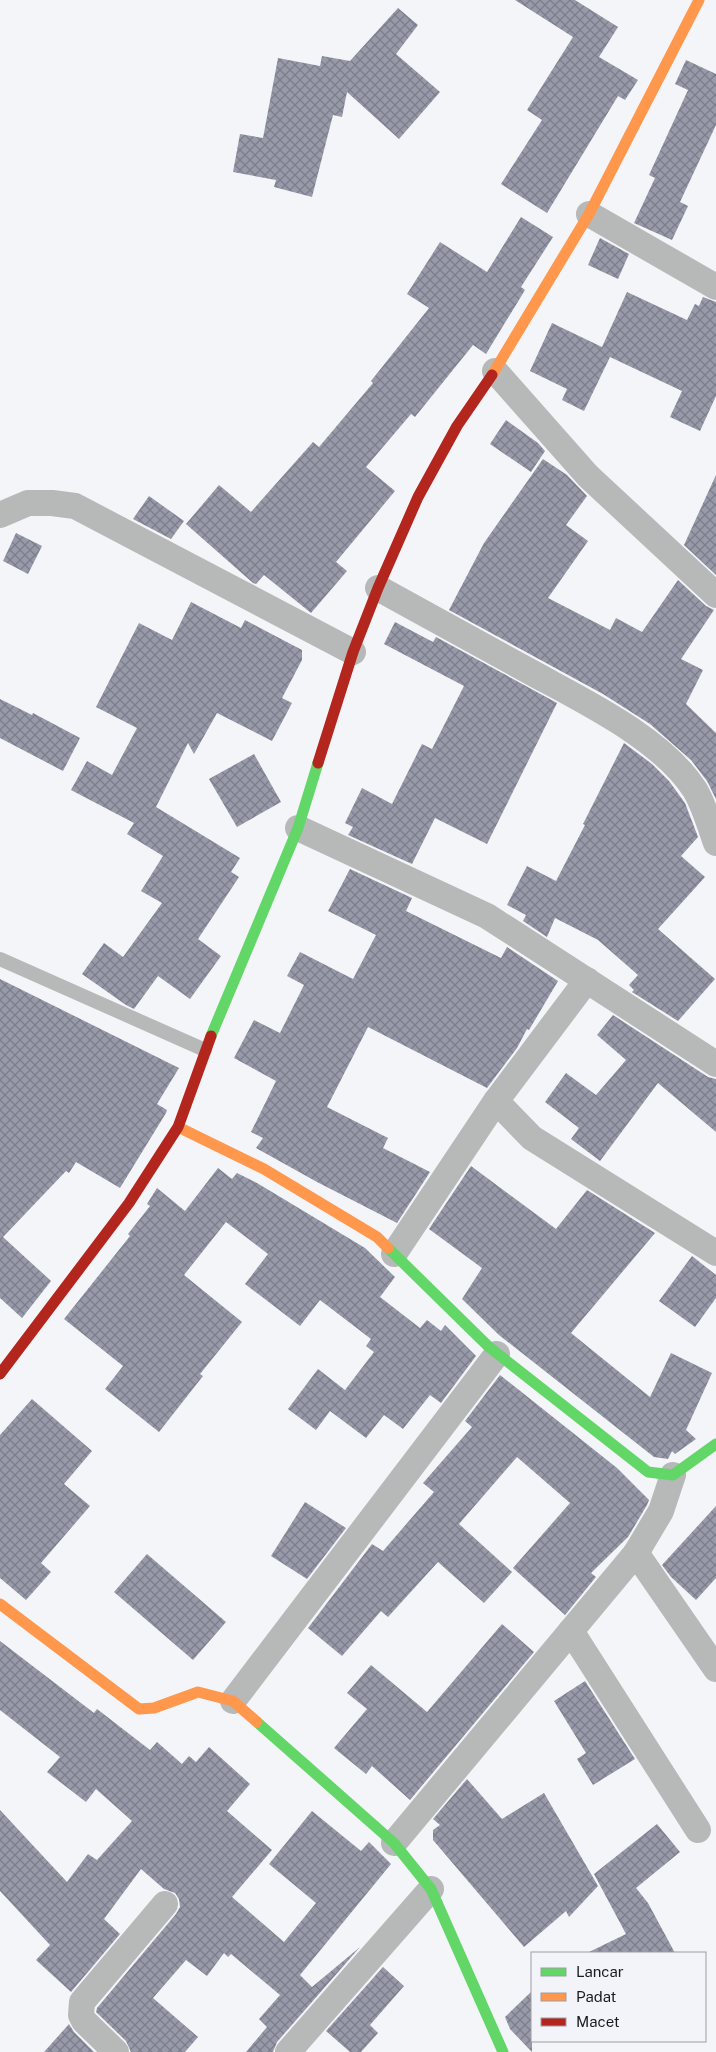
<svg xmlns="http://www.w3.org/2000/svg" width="716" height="2052" font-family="'Public Sans',sans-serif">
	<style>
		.building { fill: url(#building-cross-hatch) }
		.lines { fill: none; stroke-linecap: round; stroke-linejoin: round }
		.lane { stroke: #b7b8b8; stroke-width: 14 }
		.street { stroke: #b7b8b8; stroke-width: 26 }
		.fast { stroke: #63d668; stroke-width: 11 }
		.slow { stroke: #ff974d; stroke-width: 11 }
		.jam { stroke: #b3261e; stroke-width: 11 }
	</style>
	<defs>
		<pattern id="building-cross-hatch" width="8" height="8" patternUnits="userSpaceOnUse" patternTransform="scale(1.25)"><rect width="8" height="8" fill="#989aaa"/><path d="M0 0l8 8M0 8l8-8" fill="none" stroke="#7b7d8a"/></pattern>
	</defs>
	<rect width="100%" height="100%" fill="#f4f5f9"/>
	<g class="building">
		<path d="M 515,0 L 575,0 L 618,27 L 599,57 L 638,80 L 625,100 L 618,96 L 547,213 L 501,184 L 542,120 L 527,110 L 573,37 Z"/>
		<path d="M 398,8 L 418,25 L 396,54 L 440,92 L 399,139 L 347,92 L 342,117 L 333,115 L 312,197 L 274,187 L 276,180 L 233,172 L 240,134 L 263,138 L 278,58 L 320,66 L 322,56 L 350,61 Z"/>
		<path d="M 686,60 L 716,74 L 716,125 L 680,202 L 688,206 L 672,240 L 634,223 L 655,178 L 649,175 L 688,90 L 675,84 Z"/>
		<path d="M 521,217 L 553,237 L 521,287 L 525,290 L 486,354 L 473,345 L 415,417 L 411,414 L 366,467 L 395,491 L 336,562 L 347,571 L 311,613 L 264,575 L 256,584 L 253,583 L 186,524 L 219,485 L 251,512 L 313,442 L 319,447 L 373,383 L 371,381 L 429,308 L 407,294 L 440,242 L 487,272 Z"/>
		<path d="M 600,238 L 629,254 L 618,279 L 588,265 Z"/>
		<path d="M 627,292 L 687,320 L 695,304 L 699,306 L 703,297 L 716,302 L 716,396 L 700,431 L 670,417 L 682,391 L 610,357 L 584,411 L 562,400 L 567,389 L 530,371 L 552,323 L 602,347 Z"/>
		<path d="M 506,420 L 538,443 L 545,451 L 531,472 L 490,444 Z"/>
		<path d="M 543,459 L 567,475 L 587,496 L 566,525 L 588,541 L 548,598 L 610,630 L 616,618 L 642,632 L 678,580 L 706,606 L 714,610 L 681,659 L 703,670 L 686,704 L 716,733 L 716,799 L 707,781 L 691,760 L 650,724 L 603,694 L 449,610 L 484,543 Z"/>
		<path d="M 716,475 L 716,575 L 684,545 Z"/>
		<path d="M 149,496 L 184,521 L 171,539 L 133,519 Z"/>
		<path d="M 16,533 L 42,546 L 28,574 L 3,561 Z"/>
		<path d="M 191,602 L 241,628 L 245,620 L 302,650 L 302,660 L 282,698 L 292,703 L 272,741 L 217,713 L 194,754 L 188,743 L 156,807 L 240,858 L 231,872 L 239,877 L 198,939 L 221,956 L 190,999 L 158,976 L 134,1009 L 126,1005 L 82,974 L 104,943 L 123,957 L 162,903 L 141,891 L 163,856 L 127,834 L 134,823 L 71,790 L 87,761 L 112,775 L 137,728 L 96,707 L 139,623 L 172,640 Z"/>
		<path d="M 395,622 L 433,642 L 436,637 L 557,703 L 487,844 L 435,818 L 412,864 L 348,835 L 353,827 L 345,823 L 362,788 L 392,804 L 422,744 L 432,749 L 464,686 L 384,644 Z"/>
		<path d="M 0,699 L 32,715 L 33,713 L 80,738 L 63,771 L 0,738 Z"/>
		<path d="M 624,743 L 652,764 L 669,781 L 685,803 L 698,837 L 681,856 L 705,877 L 658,929 L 715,979 L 678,1021 L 632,992 L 634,990 L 629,985 L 638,975 L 598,940 L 555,918 L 547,937 L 523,921 L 526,915 L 507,905 L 527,866 L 556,881 L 585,825 L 583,824 Z"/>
		<path d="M 254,754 L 281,802 L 237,827 L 209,779 Z"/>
		<path d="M 350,869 L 412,898 L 406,911 L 501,958 L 507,947 L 558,981 L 529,1030 L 527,1029 L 517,1048 L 487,1088 L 368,1027 L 327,1107 L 388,1138 L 383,1148 L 430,1172 L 397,1223 L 317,1182 L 256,1148 L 263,1138 L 251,1132 L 276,1081 L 234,1058 L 254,1020 L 280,1033 L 304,985 L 287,976 L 300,952 L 353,979 L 376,935 L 328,911 Z"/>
		<path d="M 0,979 L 179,1068 L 157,1104 L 167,1110 L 166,1113 L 120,1188 L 76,1162 L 69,1173 L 66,1171 L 3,1237 L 51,1281 L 22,1318 L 0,1298 Z"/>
		<path d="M 613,1015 L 708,1077 L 716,1079 L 716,1132 L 658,1083 L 600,1161 L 571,1139 L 579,1128 L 545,1102 L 566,1073 L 596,1095 L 626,1060 L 597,1035 Z"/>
		<path d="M 471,1166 L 556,1229 L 587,1190 L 655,1233 L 571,1333 L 650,1397 L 671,1353 L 712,1373 L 686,1430 L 696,1439 L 675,1454 L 672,1451 L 668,1459 L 654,1457 L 499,1335 L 462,1299 L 482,1268 L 429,1229 Z"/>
		<path d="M 218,1168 L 232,1179 L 237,1173 L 257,1183 L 365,1248 L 395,1277 L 380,1297 L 420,1328 L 427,1320 L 441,1331 L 445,1325 L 476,1356 L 441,1403 L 430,1395 L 403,1429 L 384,1415 L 366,1438 L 330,1411 L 316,1430 L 288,1409 L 318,1369 L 345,1390 L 374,1352 L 366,1346 L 371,1339 L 320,1300 L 300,1326 L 245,1284 L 268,1254 L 226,1222 L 184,1275 L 242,1322 L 200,1374 L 203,1376 L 159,1432 L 105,1389 L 123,1366 L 64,1319 L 130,1236 L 128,1234 L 150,1206 L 147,1204 L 157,1188 L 185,1211 Z"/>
		<path d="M 692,1256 L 716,1275 L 716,1298 L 695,1327 L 659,1301 Z"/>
		<path d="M 500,1375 L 617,1468 L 649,1500 L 647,1505 L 628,1537 L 591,1573 L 596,1577 L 565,1615 L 513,1568 L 570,1503 L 517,1457 L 459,1524 L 512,1572 L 484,1603 L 438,1562 L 388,1617 L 381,1611 L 342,1656 L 308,1628 L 372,1544 L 383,1551 L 434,1492 L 423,1483 L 472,1427 L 465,1421 Z"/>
		<path d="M 32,1399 L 92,1451 L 64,1484 L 90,1506 L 41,1563 L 51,1572 L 26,1600 L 0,1578 L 0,1435 Z"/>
		<path d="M 305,1502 L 346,1528 L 307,1579 L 271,1556 Z"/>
		<path d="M 716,1506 L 716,1578 L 696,1600 L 671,1577 L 662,1565 Z"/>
		<path d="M 147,1554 L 226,1622 L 193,1660 L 114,1592 Z"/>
		<path d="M 502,1624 L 534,1652 L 410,1800 L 372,1766 L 366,1774 L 334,1748 L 367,1709 L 347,1693 L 371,1665 L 427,1712 Z"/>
		<path d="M 0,1641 L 94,1713 L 97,1709 L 150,1750 L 157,1742 L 182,1764 L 189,1756 L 196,1762 L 209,1747 L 250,1784 L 227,1811 L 272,1850 L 232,1897 L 284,1942 L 316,1903 L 269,1864 L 312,1811 L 361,1851 L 369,1842 L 391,1864 L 300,1975 L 312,1987 L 360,1947 L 277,2042 L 273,2052 L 246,2052 L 267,2027 L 259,2019 L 280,1995 L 231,1954 L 228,1957 L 224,1953 L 207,1976 L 186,1960 L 153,1998 L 198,2037 L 185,2052 L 131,2052 L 126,2041 L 96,2012 L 97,2008 L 176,1914 L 180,1907 L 179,1899 L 175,1893 L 164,1889 L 141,1869 L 104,1919 L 120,1934 L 71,1992 L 36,1960 L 50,1945 L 0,1891 L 0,1810 L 67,1882 L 88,1854 L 97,1860 L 132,1821 L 96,1789 L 86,1802 L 47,1772 L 60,1757 L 0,1710 Z"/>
		<path d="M 585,1681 L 635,1759 L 593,1785 L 577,1759 L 586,1753 L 554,1701 Z"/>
		<path d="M 467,1779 L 502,1819 L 544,1793 L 598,1886 L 569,1917 L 566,1911 L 524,1947 L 433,1840 L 433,1830 L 440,1825 L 433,1819 Z"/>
		<path d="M 657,1824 L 680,1852 L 636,1888 L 648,1903 L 675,1953 L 587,1953 L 626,1934 L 594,1874 Z"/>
		<path d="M 383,1967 L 404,1986 L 370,2025 L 378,2033 L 361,2052 L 350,2052 L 326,2031 Z"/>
		<path d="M 532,1991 L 532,2052 L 510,2029 L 505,2017 Z"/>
		<path d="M 69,2024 L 74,2032 L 94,2052 L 44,2052 Z"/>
	</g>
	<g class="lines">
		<path class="lane" d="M 0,959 L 205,1050"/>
		<g class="street">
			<path d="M 589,214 L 716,287"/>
			<path d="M 495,371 L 588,476 L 716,595"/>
			<path d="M 0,515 L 28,503 L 52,503 L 75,506 L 353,652"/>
			<path d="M 378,588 C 427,615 477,642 527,670 C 581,700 661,737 695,790 C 704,805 710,826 716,843"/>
			<path d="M 298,828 L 487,916 L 716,1064"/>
			<path d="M 587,980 L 496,1101 L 532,1138 L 716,1253"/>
			<path d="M 394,1254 L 496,1101"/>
			<path d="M 636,1553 L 716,1669"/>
			<path d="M 571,1631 L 698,1830"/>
			<path d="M 233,1701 L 497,1354"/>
			<path d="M 394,1843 L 636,1553 L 661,1511 L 673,1475"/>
			<path d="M 116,2052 L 84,2021 L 81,2015 L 82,2002 L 165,1904"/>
			<path d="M 288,2052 L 431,1889"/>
		</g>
		<g class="fast">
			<path d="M 211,1036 L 298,828 L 318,763"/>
			<path d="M 388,1248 L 489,1347 L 648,1472 L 673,1475 L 716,1444"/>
			<path d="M 257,1722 L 394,1843 L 431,1889 L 503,2052"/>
		</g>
		<g class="slow">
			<path d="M 492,375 L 589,214 L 699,0"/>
			<path d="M 178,1127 L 264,1169 L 377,1237 L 388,1248"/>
			<path d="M 0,1604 L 139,1709 L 154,1708 L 198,1692 L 233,1701 L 257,1722"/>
		</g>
		<g class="jam">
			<path d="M 318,763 L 353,652 L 378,588 L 418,497 L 457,426 L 492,375"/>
			<path d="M 0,1374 L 129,1203 L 178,1127 L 211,1036"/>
		</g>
	</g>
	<rect x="531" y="1952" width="175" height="90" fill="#f3f4fa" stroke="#9d9da2"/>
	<rect x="541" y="1968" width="25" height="8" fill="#63d668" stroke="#9d9da2"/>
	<text x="576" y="1977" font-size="15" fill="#1b1b1d">Lancar</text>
	<rect x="541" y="1993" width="25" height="8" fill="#ff974d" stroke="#9d9da2"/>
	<text x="576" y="2002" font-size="15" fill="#1b1b1d">Padat</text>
	<rect x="541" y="2018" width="25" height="8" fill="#b3261e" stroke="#9d9da2"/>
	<text x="576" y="2027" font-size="15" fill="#1b1b1d">Macet</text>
</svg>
